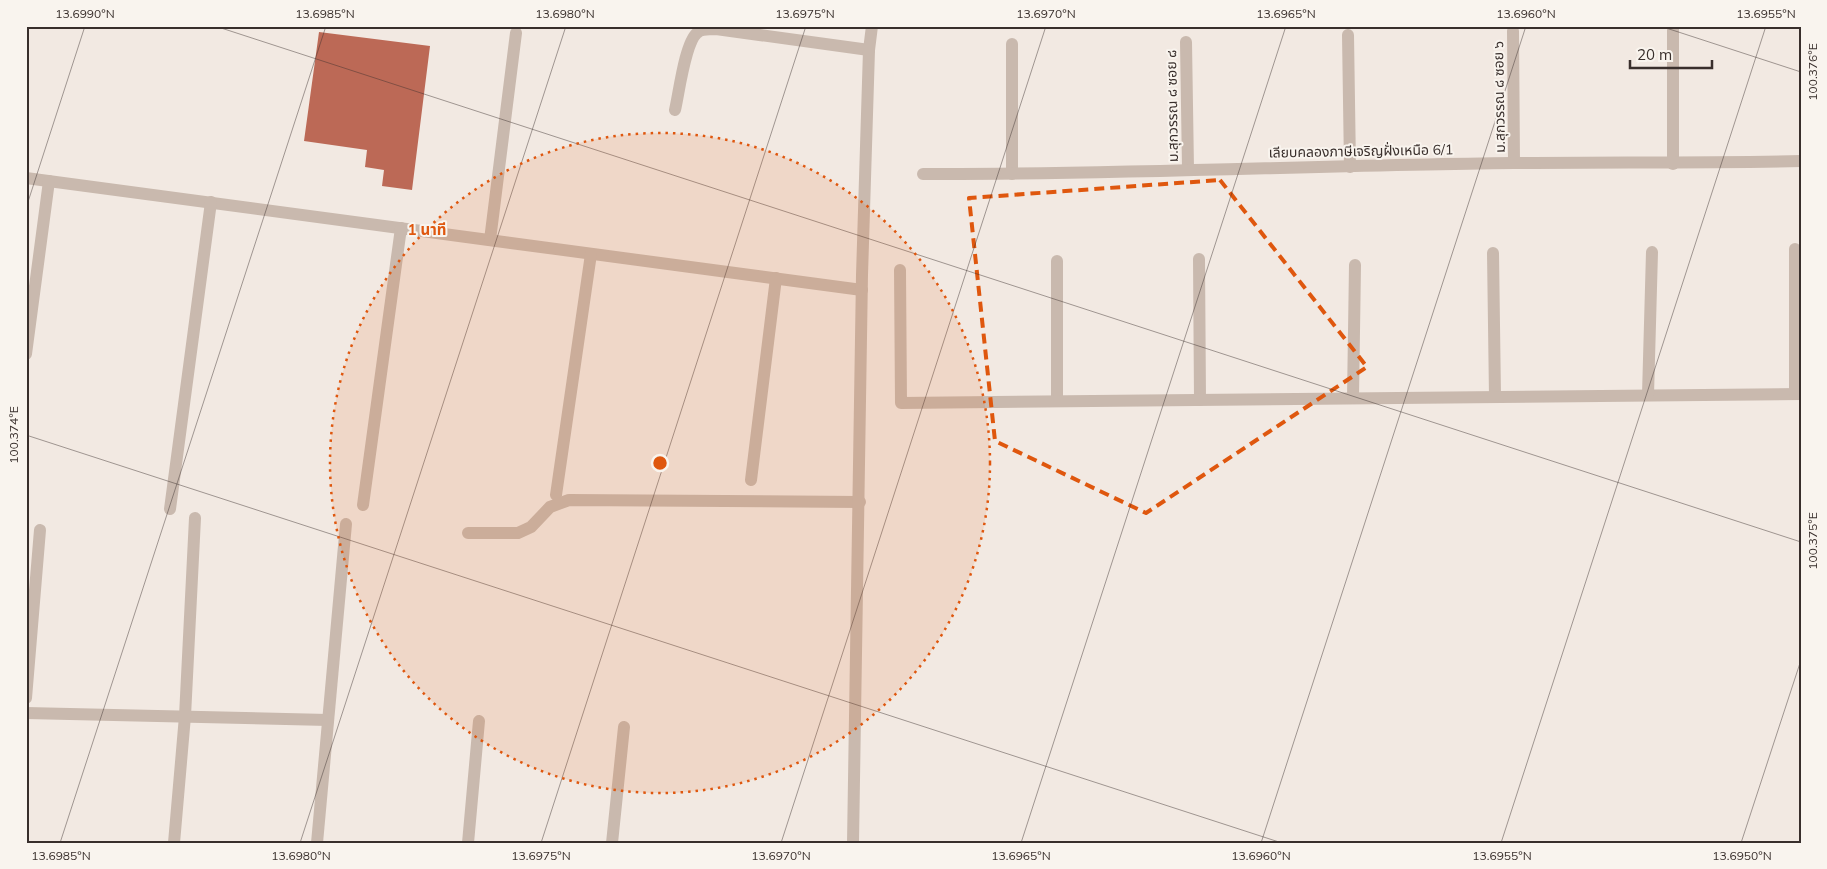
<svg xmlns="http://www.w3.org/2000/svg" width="1827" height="869" font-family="Mulish,'Noto Sans Thai',sans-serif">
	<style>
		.building { fill: #bc6956 }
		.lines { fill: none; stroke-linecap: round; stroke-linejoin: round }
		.minor { stroke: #c9b9ae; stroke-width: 12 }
		.marked { fill: none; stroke: #df570e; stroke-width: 4; stroke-dasharray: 10 6; stroke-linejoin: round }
		.ticks { fill: none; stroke: #392f2c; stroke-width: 1; stroke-opacity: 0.45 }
		.ring { fill: none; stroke: #df570e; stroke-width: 2.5; stroke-dasharray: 2.5 5 }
		.labels { text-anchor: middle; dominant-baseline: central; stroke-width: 4; stroke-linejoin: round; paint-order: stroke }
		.street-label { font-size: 14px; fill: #392f2c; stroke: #f9f4ee }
		.centre { fill: #df570e; stroke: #f9f4ee; stroke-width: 2.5 }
		.ring-label { font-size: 15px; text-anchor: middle; font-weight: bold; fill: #df570e; stroke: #f9f4ee; stroke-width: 4; stroke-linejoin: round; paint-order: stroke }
		.neatline { fill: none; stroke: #392f2c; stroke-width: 2 }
		.ticks-label { font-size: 12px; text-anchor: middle; fill: #392f2c }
	</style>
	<rect width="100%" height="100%" fill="#f2e9e2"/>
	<path class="building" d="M 319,32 L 430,46 L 412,190 L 382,186 L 384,170 L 365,167 L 367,150 L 304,141 Z"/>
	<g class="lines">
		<g class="minor">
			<path d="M 1673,26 L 1673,164"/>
			<path d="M 1513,31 L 1514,163"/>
			<path d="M 1348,35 L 1350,167"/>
			<path d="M 1186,42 L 1188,169"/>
			<path d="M 1012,44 L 1012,174"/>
			<path d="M 675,110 C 679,93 685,43 697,33 C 702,28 709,30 716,29 L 869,50"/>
			<path d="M 923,174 C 1120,175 1317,165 1514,163 C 1610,162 1705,163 1801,161"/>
			<path d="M 26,178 L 862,290"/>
			<path d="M 490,240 L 516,33"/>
			<path d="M 1493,253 L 1495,397"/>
			<path d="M 1199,259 L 1200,400"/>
			<path d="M 1057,261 L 1057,401"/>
			<path d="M 900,270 L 901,403 L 1801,394"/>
			<path d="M 26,354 L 49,181"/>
			<path d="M 1795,394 L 1795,249"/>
			<path d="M 1648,395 L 1652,252"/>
			<path d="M 1353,398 L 1355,265"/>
			<path d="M 751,480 L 776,278"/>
			<path d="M 556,495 L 591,254"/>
			<path d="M 363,505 L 401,228"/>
			<path d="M 170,509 L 211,202"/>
			<path d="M 468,533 L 518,533 L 531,527 L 550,507 L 569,500 L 860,502"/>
			<path d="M 26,698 L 40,530"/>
			<path d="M 26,713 L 328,720"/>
			<path d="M 174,843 L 185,716 L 195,518"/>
			<path d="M 317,843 L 346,524"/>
			<path d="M 468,843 L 479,721"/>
			<path d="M 612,843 L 624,727"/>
			<path d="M 853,843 L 862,275 L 869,50 L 872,26"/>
		</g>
	</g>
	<path class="marked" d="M 1220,180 L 1367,367 L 1146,513 L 995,441 L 969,198 Z"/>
	<path class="ticks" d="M 215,26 L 1801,542M 1660,26 L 1801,72M 26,208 L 85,26M 26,435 L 1282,843M 60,843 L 326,26M 300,843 L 566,26M 541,843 L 806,26M 781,843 L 1046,26M 1021,843 L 1286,26M 1261,843 L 1526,26M 1501,843 L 1766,26M 1741,843 L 1801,660"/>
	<circle cx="660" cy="463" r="330" fill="#df570e" fill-opacity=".12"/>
	<circle class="ring" cx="660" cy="463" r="330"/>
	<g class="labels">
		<g class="street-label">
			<text transform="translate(1499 97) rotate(-91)">ม.สุกวรรณ ๘ ซอย ๖</text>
			<text transform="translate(1172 106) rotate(-91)">ม.สุกวรรณ ๘ ซอย ๘</text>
			<text transform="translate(1361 151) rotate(-1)">เลียบคลองภาษีเจริญฝั่งเหนือ 6/1</text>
		</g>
	</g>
	<circle cx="660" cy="463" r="8" class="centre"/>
	<g class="ring-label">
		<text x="427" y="235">1 นาที</text>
	</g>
	<rect width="1827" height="869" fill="none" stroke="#f9f4ee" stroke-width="55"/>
	<path d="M1630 60v8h82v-8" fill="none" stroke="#392f2c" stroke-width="2.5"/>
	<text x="1637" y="60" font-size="15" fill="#392f2c" stroke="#f9f4ee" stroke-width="4" paint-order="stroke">20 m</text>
	<rect x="28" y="28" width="1772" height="814" class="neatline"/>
	<g class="ticks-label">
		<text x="85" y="18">13.6990°N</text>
		<text x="325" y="18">13.6985°N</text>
		<text x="565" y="18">13.6980°N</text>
		<text x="805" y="18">13.6975°N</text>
		<text x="1046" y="18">13.6970°N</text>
		<text x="1286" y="18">13.6965°N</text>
		<text x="1526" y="18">13.6960°N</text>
		<text x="1766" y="18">13.6955°N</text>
		<text transform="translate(1813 72) rotate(-90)" y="4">100.376°E</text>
		<text transform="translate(14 435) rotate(-90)" y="4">100.374°E</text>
		<text transform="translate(1813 541) rotate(-90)" y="4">100.375°E</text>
		<text x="61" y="860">13.6985°N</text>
		<text x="301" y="860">13.6980°N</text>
		<text x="541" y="860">13.6975°N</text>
		<text x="781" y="860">13.6970°N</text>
		<text x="1021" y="860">13.6965°N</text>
		<text x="1261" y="860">13.6960°N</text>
		<text x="1502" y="860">13.6955°N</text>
		<text x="1742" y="860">13.6950°N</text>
	</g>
</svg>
